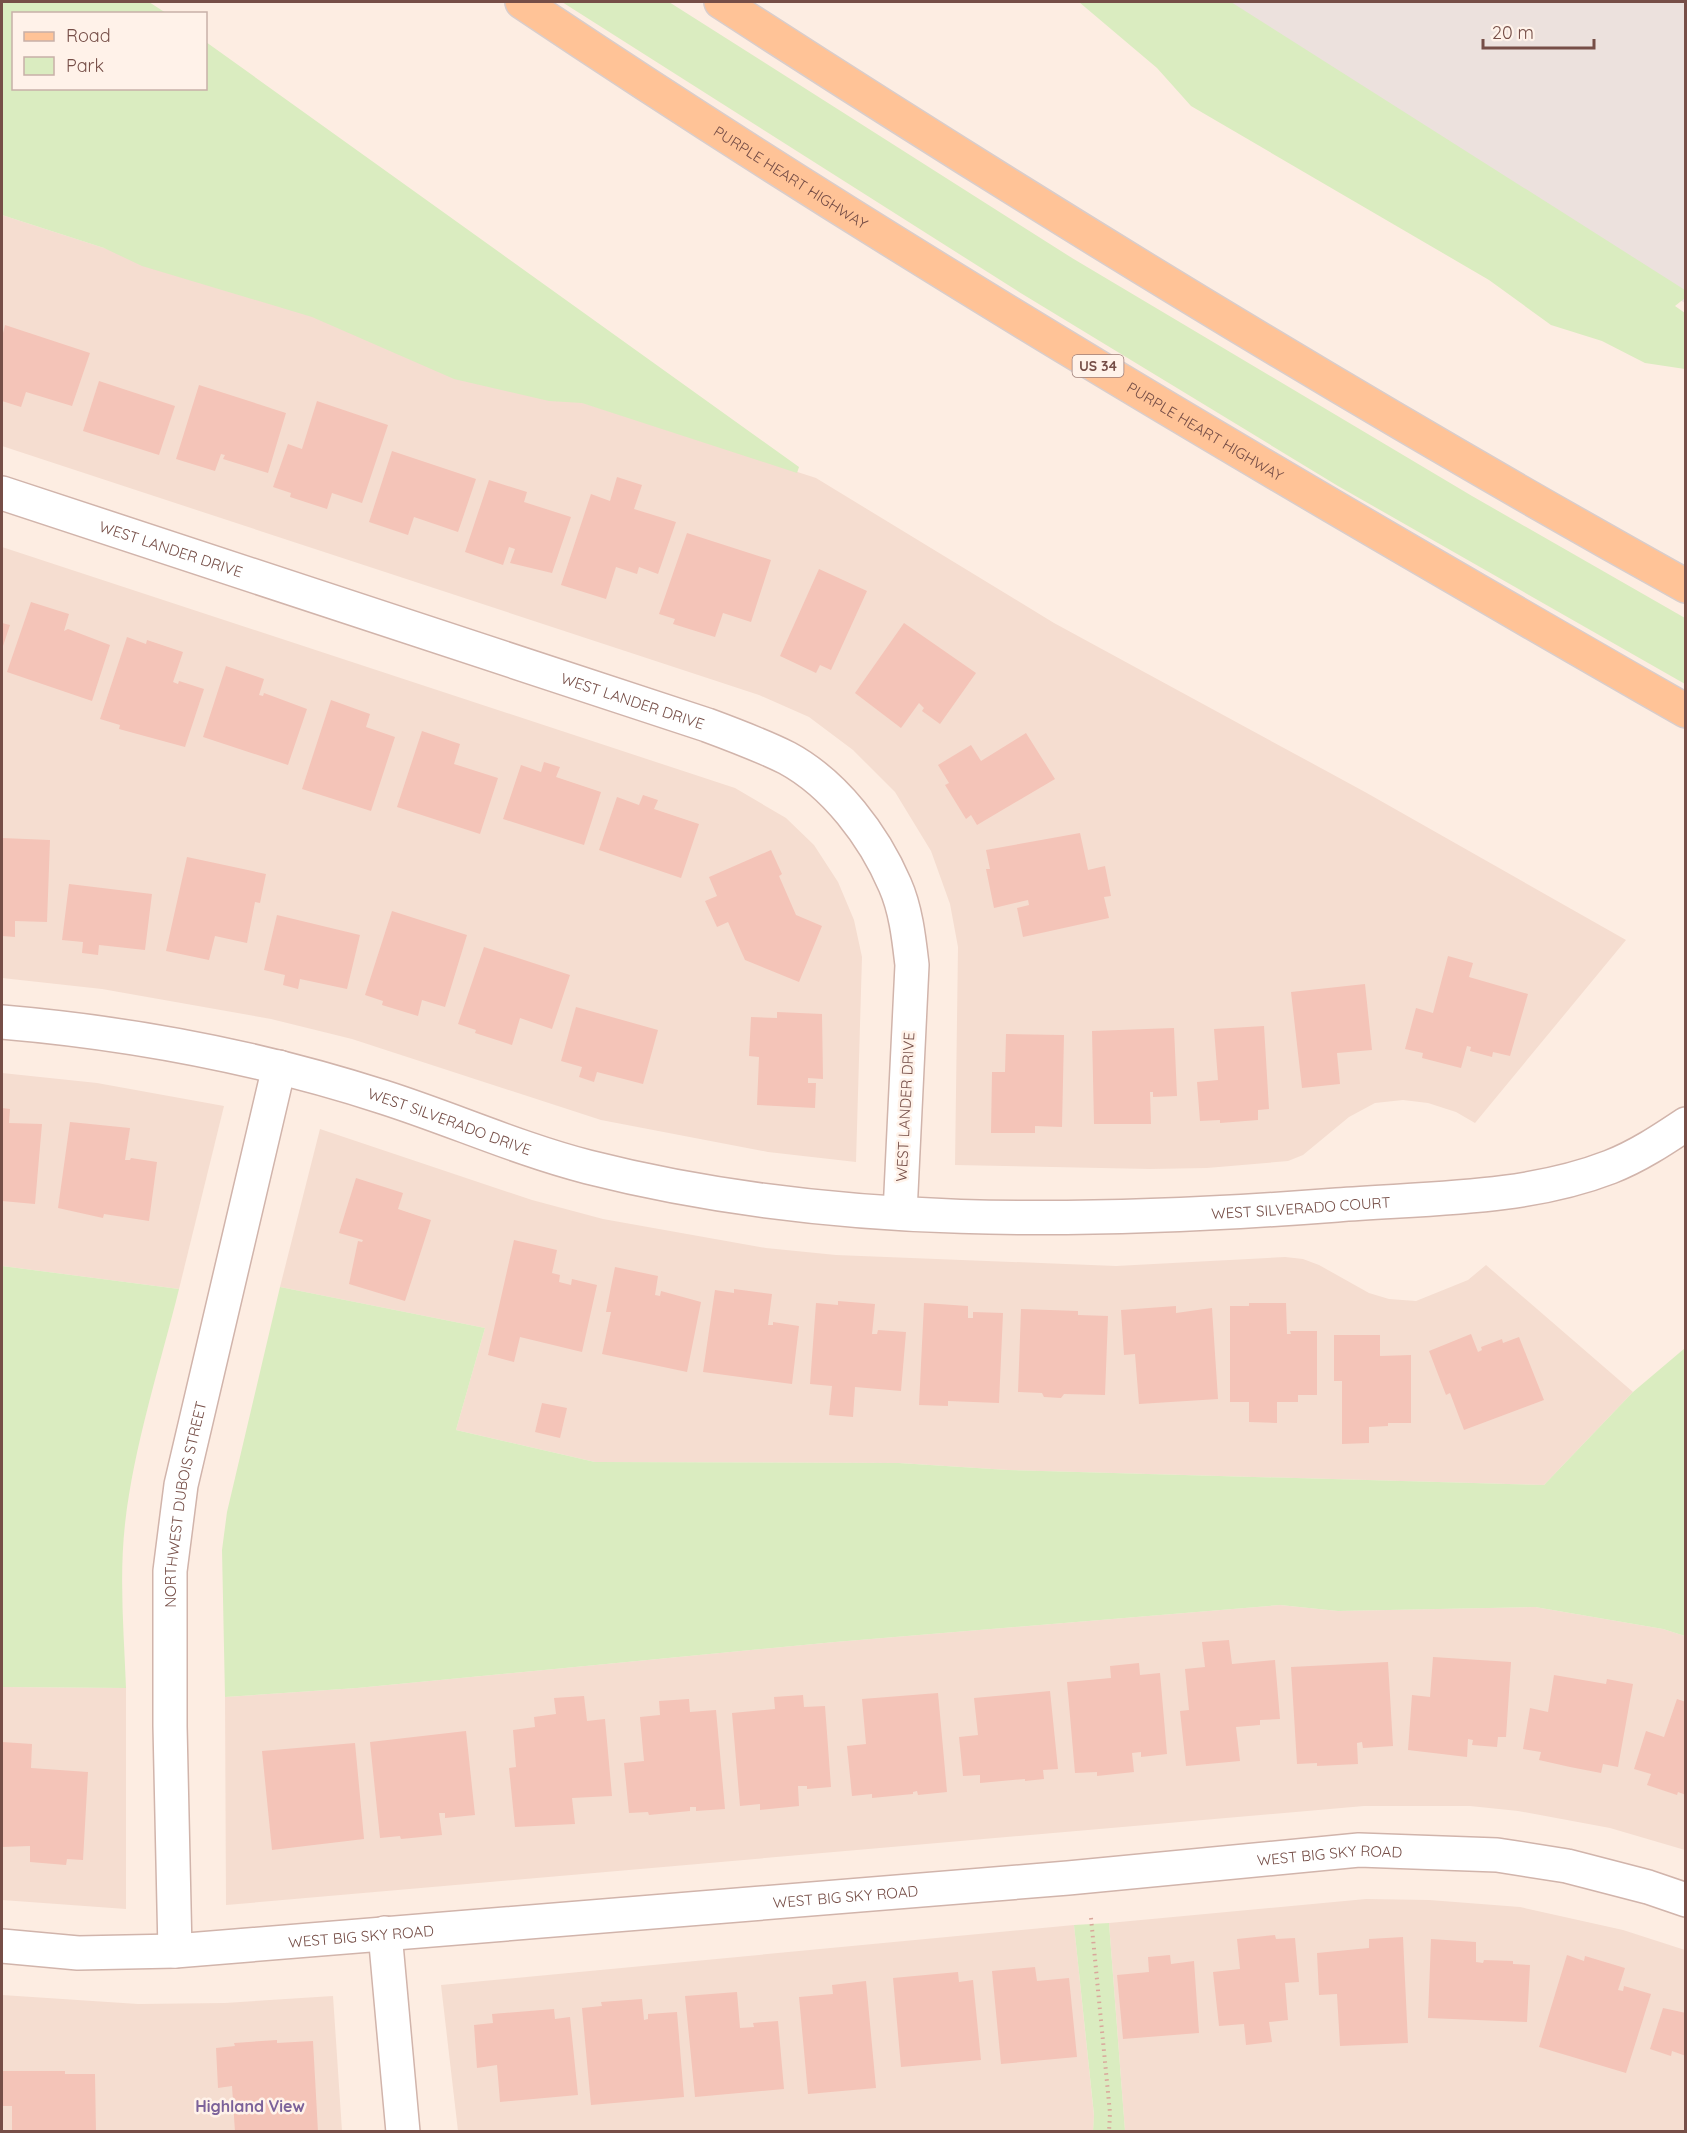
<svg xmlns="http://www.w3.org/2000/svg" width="1687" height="2133" font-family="Quicksand,sans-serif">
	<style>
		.residential { fill: #f5ddd0 }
		.industrial { fill: #ece1dd }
		.green { fill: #daecc0 }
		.building { fill: #f4c4b8 }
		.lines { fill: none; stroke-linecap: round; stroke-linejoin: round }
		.minor-casing { stroke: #d1b4ab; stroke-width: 36 }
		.primary-casing { stroke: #d9cdcb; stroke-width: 36 }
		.path { stroke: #d9a79b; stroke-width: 4; stroke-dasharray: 1.5 4.5; stroke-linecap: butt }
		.minor { stroke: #fff; stroke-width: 33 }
		.primary { stroke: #ffc397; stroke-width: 33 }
		.labels { text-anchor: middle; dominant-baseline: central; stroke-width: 5; stroke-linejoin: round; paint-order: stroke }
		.shield { fill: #fff2e9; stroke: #9f7f78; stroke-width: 1.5 }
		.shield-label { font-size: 14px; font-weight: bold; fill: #764e47 }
		.street-label { font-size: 15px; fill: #764e47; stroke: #fff2e9 }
		.neighbourhood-label { font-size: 16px; font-weight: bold; fill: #7c629a; stroke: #fff2e9 }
	</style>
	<rect width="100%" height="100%" fill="#fdede2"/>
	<g class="residential">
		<path d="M 2,215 L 816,478 L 1054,623 L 1365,792 L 1626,940 L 1475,1123 L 1456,1112 L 1428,1103 L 1403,1100 L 1375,1103 L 1349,1117 L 1303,1155 L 1288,1161 L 1207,1168 L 1150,1169 L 955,1165 L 958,947 L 950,904 L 931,851 L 895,792 L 853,750 L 809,717 L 759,695 L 2,446 Z"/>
		<path d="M 2,547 L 735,788 L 786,818 L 814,845 L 838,882 L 854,920 L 862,957 L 856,1162 L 768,1152 L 601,1120 L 352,1039 L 271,1019 L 102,989 L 2,978 Z"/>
		<path d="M 2,1073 L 97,1083 L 224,1106 L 179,1289 L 2,1266 Z"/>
		<path d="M 320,1129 L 532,1200 L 603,1219 L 766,1248 L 836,1255 L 1116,1266 L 1285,1257 L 1303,1259 L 1319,1265 L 1369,1293 L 1389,1299 L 1416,1301 L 1468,1280 L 1486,1265 L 1633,1392 L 1544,1485 L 1008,1470 L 899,1463 L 595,1462 L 456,1430 L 485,1328 L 280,1287 Z"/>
		<path d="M 1280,1605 L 1338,1611 L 1535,1607 L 1663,1629 L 1685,1636 L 1685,1850 L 1610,1828 L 1518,1811 L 1470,1806 L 1364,1806 L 226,1905 L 225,1697 L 357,1688 L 835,1642 Z"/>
		<path d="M 2,1687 L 126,1688 L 126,1909 L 2,1900 Z"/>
		<path d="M 1366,1899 L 1429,1900 L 1520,1907 L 1623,1930 L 1685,1950 L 1685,2131 L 1125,2131 L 1109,1923 Z"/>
		<path d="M 1074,1925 L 1094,2116 L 1093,2131 L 458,2131 L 441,1985 Z"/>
		<path d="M 2,1995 L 138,2004 L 225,2003 L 333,1996 L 342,2131 L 2,2131 Z"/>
	</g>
	<path class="industrial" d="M 1169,2 L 1685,2 L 1685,303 L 1581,244 Z"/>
	<g class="green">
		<path d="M 2,2 L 149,2 L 166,13 L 14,14 L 14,88 L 206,88 L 206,42 L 799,467 L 797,473 L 582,403 L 549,401 L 454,379 L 312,317 L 142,266 L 104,248 L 2,215 Z"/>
		<path d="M 562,2 L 669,2 L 1072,258 L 1472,496 L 1685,618 L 1685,684 L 1338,486 L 1019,292 Z"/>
		<path d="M 1079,2 L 1231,2 L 1685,290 L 1685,298 L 1675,306 L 1685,313 L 1685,369 L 1645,363 L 1602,341 L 1551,325 L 1489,280 L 1191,106 L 1157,68 Z"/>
		<path d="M 2,1266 L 179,1289 C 160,1366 134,1445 125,1524 C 119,1578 124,1634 126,1688 L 2,1687 Z"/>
		<path d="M 280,1287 L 485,1328 L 456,1430 L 595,1462 L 899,1463 L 1008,1470 L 1544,1485 L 1633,1392 L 1685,1348 L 1685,1636 L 1663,1629 L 1535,1607 L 1338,1611 L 1280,1605 L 835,1642 L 357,1688 L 225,1697 L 222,1550 L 227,1512 Z"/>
		<path d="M 1109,1923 L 1125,2131 L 1093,2131 L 1094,2115 L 1074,1925 Z"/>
	</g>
	<g class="building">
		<path d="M 5,325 L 90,353 L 72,406 L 26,392 L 21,407 L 2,401 L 2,337 Z"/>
		<path d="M 99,381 L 175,406 L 159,455 L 83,431 Z"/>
		<path d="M 199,385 L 286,413 L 268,473 L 223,459 L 225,455 L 221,454 L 215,471 L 176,459 Z"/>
		<path d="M 317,401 L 388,425 L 362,503 L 332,493 L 327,509 L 290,497 L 291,493 L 273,487 L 288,444 L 302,449 Z"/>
		<path d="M 392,451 L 476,479 L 458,532 L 414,517 L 408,535 L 369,522 Z"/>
		<path d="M 617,477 L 642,485 L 634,509 L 676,522 L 658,574 L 639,567 L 637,574 L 616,567 L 606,599 L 561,585 L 591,494 L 610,501 Z"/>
		<path d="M 489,480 L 527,492 L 524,502 L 571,517 L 552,573 L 510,563 L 515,549 L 509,547 L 503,565 L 465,552 Z"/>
		<path d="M 687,533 L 771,560 L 751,622 L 723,613 L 715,637 L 673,624 L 675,619 L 659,614 Z"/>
		<path d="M 819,569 L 867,591 L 831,670 L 820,665 L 816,673 L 780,656 Z"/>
		<path d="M 31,602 L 69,614 L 64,631 L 68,629 L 110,645 L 92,701 L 7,672 Z"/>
		<path d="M 2,623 L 10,625 L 2,649 Z"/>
		<path d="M 904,623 L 976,673 L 940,724 L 922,711 L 924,708 L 919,703 L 901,728 L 855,693 Z"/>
		<path d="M 127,637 L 146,644 L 147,640 L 183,652 L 173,682 L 178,684 L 179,681 L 204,689 L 185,747 L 119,729 L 120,725 L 100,719 Z"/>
		<path d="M 226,666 L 264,679 L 259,695 L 263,696 L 264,693 L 307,709 L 288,765 L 203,737 Z"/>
		<path d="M 331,700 L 370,714 L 366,727 L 395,737 L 371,811 L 302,789 Z"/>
		<path d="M 422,731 L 460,744 L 454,764 L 498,778 L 480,834 L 397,807 Z"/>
		<path d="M 1026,733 L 1055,779 L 977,825 L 971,815 L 966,819 L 945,785 L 949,783 L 938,765 L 971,745 L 981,761 Z"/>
		<path d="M 544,762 L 560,767 L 556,777 L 601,792 L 584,845 L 503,819 L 521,765 L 541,772 Z"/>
		<path d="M 643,795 L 658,800 L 654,809 L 699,824 L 681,878 L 599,850 L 617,797 L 639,805 Z"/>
		<path d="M 1080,833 L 1088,870 L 1105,866 L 1111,896 L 1104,897 L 1109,918 L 1023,937 L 1017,908 L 1029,905 L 1028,900 L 994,908 L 986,869 L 990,869 L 986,850 Z"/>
		<path d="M 2,838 L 50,840 L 47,922 L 15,921 L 15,937 L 2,936 Z"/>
		<path d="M 771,850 L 782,874 L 779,876 L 796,915 L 822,926 L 799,982 L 745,960 L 728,922 L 717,927 L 705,901 L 717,896 L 709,877 Z"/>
		<path d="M 187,857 L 266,874 L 260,903 L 255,902 L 247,943 L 215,936 L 209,960 L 166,951 Z"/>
		<path d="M 69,884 L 152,894 L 145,950 L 99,945 L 98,955 L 82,953 L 83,942 L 62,940 Z"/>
		<path d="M 392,911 L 467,935 L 445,1007 L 422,1000 L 418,1016 L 382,1005 L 383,1001 L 365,995 Z"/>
		<path d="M 277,915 L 360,935 L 347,989 L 300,979 L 298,989 L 283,985 L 285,975 L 264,970 Z"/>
		<path d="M 484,947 L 570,975 L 552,1029 L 520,1018 L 512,1045 L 475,1033 L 476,1030 L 458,1024 Z"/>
		<path d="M 1448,956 L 1473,963 L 1469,977 L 1528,994 L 1510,1056 L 1493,1052 L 1492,1057 L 1470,1051 L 1471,1047 L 1467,1046 L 1461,1068 L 1422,1058 L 1423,1053 L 1405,1049 L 1416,1008 L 1433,1013 Z"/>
		<path d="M 1365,984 L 1372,1050 L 1337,1053 L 1340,1084 L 1302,1088 L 1291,992 Z"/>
		<path d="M 576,1007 L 658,1030 L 643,1084 L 597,1072 L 594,1082 L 579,1077 L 582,1067 L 561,1061 Z"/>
		<path d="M 777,1012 L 822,1014 L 823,1079 L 808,1078 L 808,1083 L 816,1083 L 815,1108 L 757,1105 L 759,1057 L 749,1056 L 751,1017 L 777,1018 Z"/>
		<path d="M 1264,1026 L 1269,1109 L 1258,1110 L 1258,1120 L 1220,1123 L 1220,1120 L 1200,1121 L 1197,1082 L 1218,1080 L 1214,1029 Z"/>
		<path d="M 1174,1028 L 1177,1096 L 1153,1097 L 1153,1092 L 1150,1092 L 1151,1124 L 1094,1124 L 1092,1031 Z"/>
		<path d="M 1006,1034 L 1064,1035 L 1062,1127 L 1035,1126 L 1035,1133 L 991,1133 L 992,1072 L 1005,1072 Z"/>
		<path d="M 2,1108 L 10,1109 L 9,1123 L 42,1124 L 35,1204 L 2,1201 Z"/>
		<path d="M 70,1122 L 130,1128 L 125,1160 L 130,1160 L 131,1158 L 157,1162 L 149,1221 L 104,1214 L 103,1218 L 58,1208 Z"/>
		<path d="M 356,1178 L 403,1193 L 398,1209 L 431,1220 L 405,1301 L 349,1284 L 358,1241 L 362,1242 L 363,1240 L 339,1233 Z"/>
		<path d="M 514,1240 L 557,1250 L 552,1273 L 560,1275 L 559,1282 L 571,1285 L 572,1279 L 597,1285 L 582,1352 L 520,1337 L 514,1362 L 488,1355 Z"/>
		<path d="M 615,1267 L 658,1276 L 655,1295 L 660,1296 L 661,1291 L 701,1302 L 687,1372 L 602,1354 L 611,1312 L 606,1312 Z"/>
		<path d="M 734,1289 L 772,1294 L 768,1325 L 773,1325 L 773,1322 L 799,1326 L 792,1384 L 703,1372 L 715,1290 L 734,1293 Z"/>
		<path d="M 838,1301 L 875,1304 L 872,1334 L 877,1334 L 878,1330 L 906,1332 L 901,1391 L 855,1387 L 853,1417 L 829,1415 L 832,1386 L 810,1384 L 816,1303 L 838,1305 Z"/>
		<path d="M 924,1303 L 968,1306 L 968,1318 L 973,1318 L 973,1312 L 1003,1313 L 999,1403 L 948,1401 L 948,1406 L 919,1405 Z"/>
		<path d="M 1249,1303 L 1286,1303 L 1287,1334 L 1291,1334 L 1290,1331 L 1317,1331 L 1317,1395 L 1298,1395 L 1298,1402 L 1277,1402 L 1277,1423 L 1249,1422 L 1249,1402 L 1230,1402 L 1230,1306 L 1249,1306 Z"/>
		<path d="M 1176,1306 L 1176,1313 L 1212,1308 L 1218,1399 L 1139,1404 L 1135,1354 L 1124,1355 L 1121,1310 Z"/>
		<path d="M 1021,1309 L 1078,1311 L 1078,1315 L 1108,1316 L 1105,1395 L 1064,1394 L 1061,1398 L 1044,1397 L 1042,1393 L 1018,1392 Z"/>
		<path d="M 1471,1334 L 1478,1352 L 1482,1350 L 1481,1347 L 1502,1339 L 1503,1343 L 1519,1337 L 1544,1400 L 1464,1430 L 1450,1393 L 1446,1395 L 1429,1351 Z"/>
		<path d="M 1334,1335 L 1380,1335 L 1380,1356 L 1411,1355 L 1411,1423 L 1388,1423 L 1388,1426 L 1369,1427 L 1369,1443 L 1342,1444 L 1342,1381 L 1334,1381 Z"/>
		<path d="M 542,1403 L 567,1408 L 560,1438 L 535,1432 Z"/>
		<path d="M 1229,1640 L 1232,1664 L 1275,1660 L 1280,1719 L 1260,1720 L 1260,1725 L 1236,1727 L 1240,1761 L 1186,1766 L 1180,1711 L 1189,1710 L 1185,1669 L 1205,1667 L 1202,1642 Z"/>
		<path d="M 1433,1657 L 1511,1662 L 1506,1737 L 1498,1737 L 1497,1747 L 1472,1745 L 1473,1740 L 1468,1739 L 1467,1757 L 1408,1750 L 1412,1695 L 1430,1697 Z"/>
		<path d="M 1388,1662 L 1393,1746 L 1363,1748 L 1362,1742 L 1357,1743 L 1358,1764 L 1317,1766 L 1317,1763 L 1297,1764 L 1291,1667 Z"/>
		<path d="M 1139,1663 L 1140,1675 L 1160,1673 L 1167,1754 L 1141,1757 L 1141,1752 L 1132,1753 L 1134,1772 L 1097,1776 L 1097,1772 L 1075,1773 L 1067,1682 L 1111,1678 L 1110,1666 Z"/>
		<path d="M 1554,1675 L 1606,1684 L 1607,1679 L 1633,1684 L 1618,1767 L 1603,1764 L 1601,1773 L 1570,1767 L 1539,1760 L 1541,1752 L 1523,1749 L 1530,1708 L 1548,1712 Z"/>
		<path d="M 1050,1691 L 1058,1769 L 1043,1770 L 1044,1779 L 1025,1781 L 1025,1779 L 980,1783 L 980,1775 L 963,1776 L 959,1737 L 978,1735 L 974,1698 Z"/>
		<path d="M 938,1693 L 947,1792 L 918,1795 L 917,1791 L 913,1792 L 913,1794 L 872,1798 L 872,1794 L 852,1796 L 847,1746 L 866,1744 L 862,1699 Z"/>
		<path d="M 803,1695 L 804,1707 L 825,1706 L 831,1787 L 807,1789 L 807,1786 L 798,1786 L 799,1806 L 760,1810 L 760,1804 L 740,1806 L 732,1713 L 775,1709 L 774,1697 Z"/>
		<path d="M 584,1696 L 587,1721 L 605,1719 L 612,1796 L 572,1798 L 575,1824 L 515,1827 L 509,1768 L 516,1767 L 513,1730 L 535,1727 L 534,1717 L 556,1714 L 554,1698 Z"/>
		<path d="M 689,1699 L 690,1712 L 716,1710 L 725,1809 L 696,1811 L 696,1807 L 690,1807 L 690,1811 L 649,1815 L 648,1812 L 629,1813 L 624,1763 L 644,1761 L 640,1717 L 660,1715 L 659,1701 Z"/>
		<path d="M 1677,1699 L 1686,1702 L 1686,1795 L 1678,1792 L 1677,1795 L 1647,1785 L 1651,1774 L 1634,1769 L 1646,1731 L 1664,1737 Z"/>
		<path d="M 466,1731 L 475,1815 L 445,1818 L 445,1813 L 439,1813 L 442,1835 L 401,1839 L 400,1836 L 380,1838 L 370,1742 Z"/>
		<path d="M 2,1742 L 32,1744 L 31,1768 L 88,1772 L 83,1860 L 67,1859 L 66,1865 L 30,1862 L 30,1846 L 2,1847 Z"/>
		<path d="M 355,1743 L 364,1839 L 272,1850 L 262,1751 Z"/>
		<path d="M 1275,1935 L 1276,1939 L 1295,1938 L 1299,1982 L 1285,1983 L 1288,2020 L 1269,2022 L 1272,2042 L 1246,2045 L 1244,2024 L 1219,2026 L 1213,1972 L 1240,1969 L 1237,1939 Z"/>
		<path d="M 1403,1937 L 1408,2043 L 1340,2046 L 1337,1994 L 1319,1995 L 1317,1953 L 1369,1948 L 1369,1939 Z"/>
		<path d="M 1431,1939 L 1476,1942 L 1476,1962 L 1483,1963 L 1484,1960 L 1513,1961 L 1513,1964 L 1530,1965 L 1527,2022 L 1428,2018 Z"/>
		<path d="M 1170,1955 L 1171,1964 L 1194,1961 L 1199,2033 L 1123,2039 L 1117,1975 L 1149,1972 L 1148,1957 Z"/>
		<path d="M 1567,1955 L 1584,1961 L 1585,1956 L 1625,1968 L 1618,1990 L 1623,1991 L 1624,1986 L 1651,1994 L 1626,2073 L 1539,2047 Z"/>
		<path d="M 1035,1967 L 1037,1981 L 1069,1978 L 1077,2057 L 1001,2064 L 992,1971 Z"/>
		<path d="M 958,1972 L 959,1982 L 973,1980 L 981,2060 L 901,2067 L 893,1978 Z"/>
		<path d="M 866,1981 L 876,2088 L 808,2094 L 799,1997 L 833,1994 L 832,1985 Z"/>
		<path d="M 737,1992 L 740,2028 L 754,2027 L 753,2023 L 778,2021 L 784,2089 L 695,2097 L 685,1996 Z"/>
		<path d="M 642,1999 L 644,2020 L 648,2019 L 648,2014 L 677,2012 L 684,2097 L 591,2105 L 582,2008 L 602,2006 L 601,2002 Z"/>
		<path d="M 1663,2008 L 1686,2013 L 1686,2056 L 1672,2051 L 1671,2056 L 1650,2049 Z"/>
		<path d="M 554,2009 L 555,2019 L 570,2017 L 578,2095 L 500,2102 L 497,2065 L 477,2068 L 474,2025 L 493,2023 L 492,2014 Z"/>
		<path d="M 277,2040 L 277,2043 L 313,2041 L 318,2132 L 235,2132 L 232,2086 L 218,2088 L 216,2048 L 235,2046 L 234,2043 Z"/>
		<path d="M 2,2071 L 65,2071 L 65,2074 L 95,2074 L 96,2132 L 12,2132 L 12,2106 L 2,2106 Z"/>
	</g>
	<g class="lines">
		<g class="minor-casing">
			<g id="minor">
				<path id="s1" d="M 2,493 L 707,725 C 734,735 761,745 787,758 C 835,784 874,836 895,885 C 906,910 909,939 912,965 L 900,1213"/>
				<path id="s2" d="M 2,1022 C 131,1033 259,1057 383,1097 C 452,1119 518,1149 588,1167 C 832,1229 1088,1224 1337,1205 C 1427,1198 1525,1200 1610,1167 C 1638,1156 1662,1140 1686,1124"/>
				<path d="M 385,1933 L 403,2132"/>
				<path id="s3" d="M 2,1946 L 78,1953 L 175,1951 L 1068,1878 L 1359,1850 L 1497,1855 L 1567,1866 L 1648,1887 L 1686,1900"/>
				<path id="s4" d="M 175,1951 L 170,1726 L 170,1571 L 181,1485 L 279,1067"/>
			</g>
		</g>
		<g class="primary-casing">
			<g id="primary">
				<path id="s5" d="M 522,2 C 899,255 1292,485 1686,711"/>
				<path d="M 721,2 C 1036,206 1357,403 1686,586"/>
			</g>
		</g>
		<path class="path" d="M 1091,1918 L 1110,2113 L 1109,2132"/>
		<use href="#minor" class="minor"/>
		<use href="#primary" class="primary"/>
	</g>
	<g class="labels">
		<rect class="shield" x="1072.5" y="355" width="51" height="22" rx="4.5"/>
		<g class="shield-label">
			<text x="1098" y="366">US 34</text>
		</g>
		<g class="street-label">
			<text stroke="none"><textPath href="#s5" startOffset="321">PURPLE HEART HIGHWAY</textPath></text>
			<text stroke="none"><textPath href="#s5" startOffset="807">PURPLE HEART HIGHWAY</textPath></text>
			<text stroke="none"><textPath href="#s1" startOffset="178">WEST LANDER DRIVE</textPath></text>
			<text stroke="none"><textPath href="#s1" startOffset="664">WEST LANDER DRIVE</textPath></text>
			<text transform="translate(905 1107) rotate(-87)">WEST LANDER DRIVE</text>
			<text stroke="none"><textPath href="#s2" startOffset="460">WEST SILVERADO DRIVE</textPath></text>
			<text stroke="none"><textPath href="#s2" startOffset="1323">WEST SILVERADO COURT</textPath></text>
			<text stroke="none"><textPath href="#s4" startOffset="448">NORTHWEST DUBOIS STREET</textPath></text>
			<text stroke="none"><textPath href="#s3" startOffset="1332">WEST BIG SKY ROAD</textPath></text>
			<text stroke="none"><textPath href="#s3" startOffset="846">WEST BIG SKY ROAD</textPath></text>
			<text stroke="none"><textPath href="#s3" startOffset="360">WEST BIG SKY ROAD</textPath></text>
		</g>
		<g class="neighbourhood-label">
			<text x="250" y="2106">Highland View</text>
		</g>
	</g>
	<rect width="1687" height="2133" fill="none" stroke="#764e47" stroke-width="6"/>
	<rect x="12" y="12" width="195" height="78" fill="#fff2e9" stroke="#c8b0a8" stroke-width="1.5"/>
	<rect x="24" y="32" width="30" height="9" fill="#ffc397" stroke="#c8b0a8" stroke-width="1.5"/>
	<text x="66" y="42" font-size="18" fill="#764e47">Road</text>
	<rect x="24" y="57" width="30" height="18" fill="#daecc0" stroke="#c8b0a8" stroke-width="1.5"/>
	<text x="66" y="72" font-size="18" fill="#764e47">Park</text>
	<path d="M1483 39v9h111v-9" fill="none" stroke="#764e47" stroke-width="3"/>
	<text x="1492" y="39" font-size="18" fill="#764e47" stroke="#fff2e9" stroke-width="4.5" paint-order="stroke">20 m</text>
</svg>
